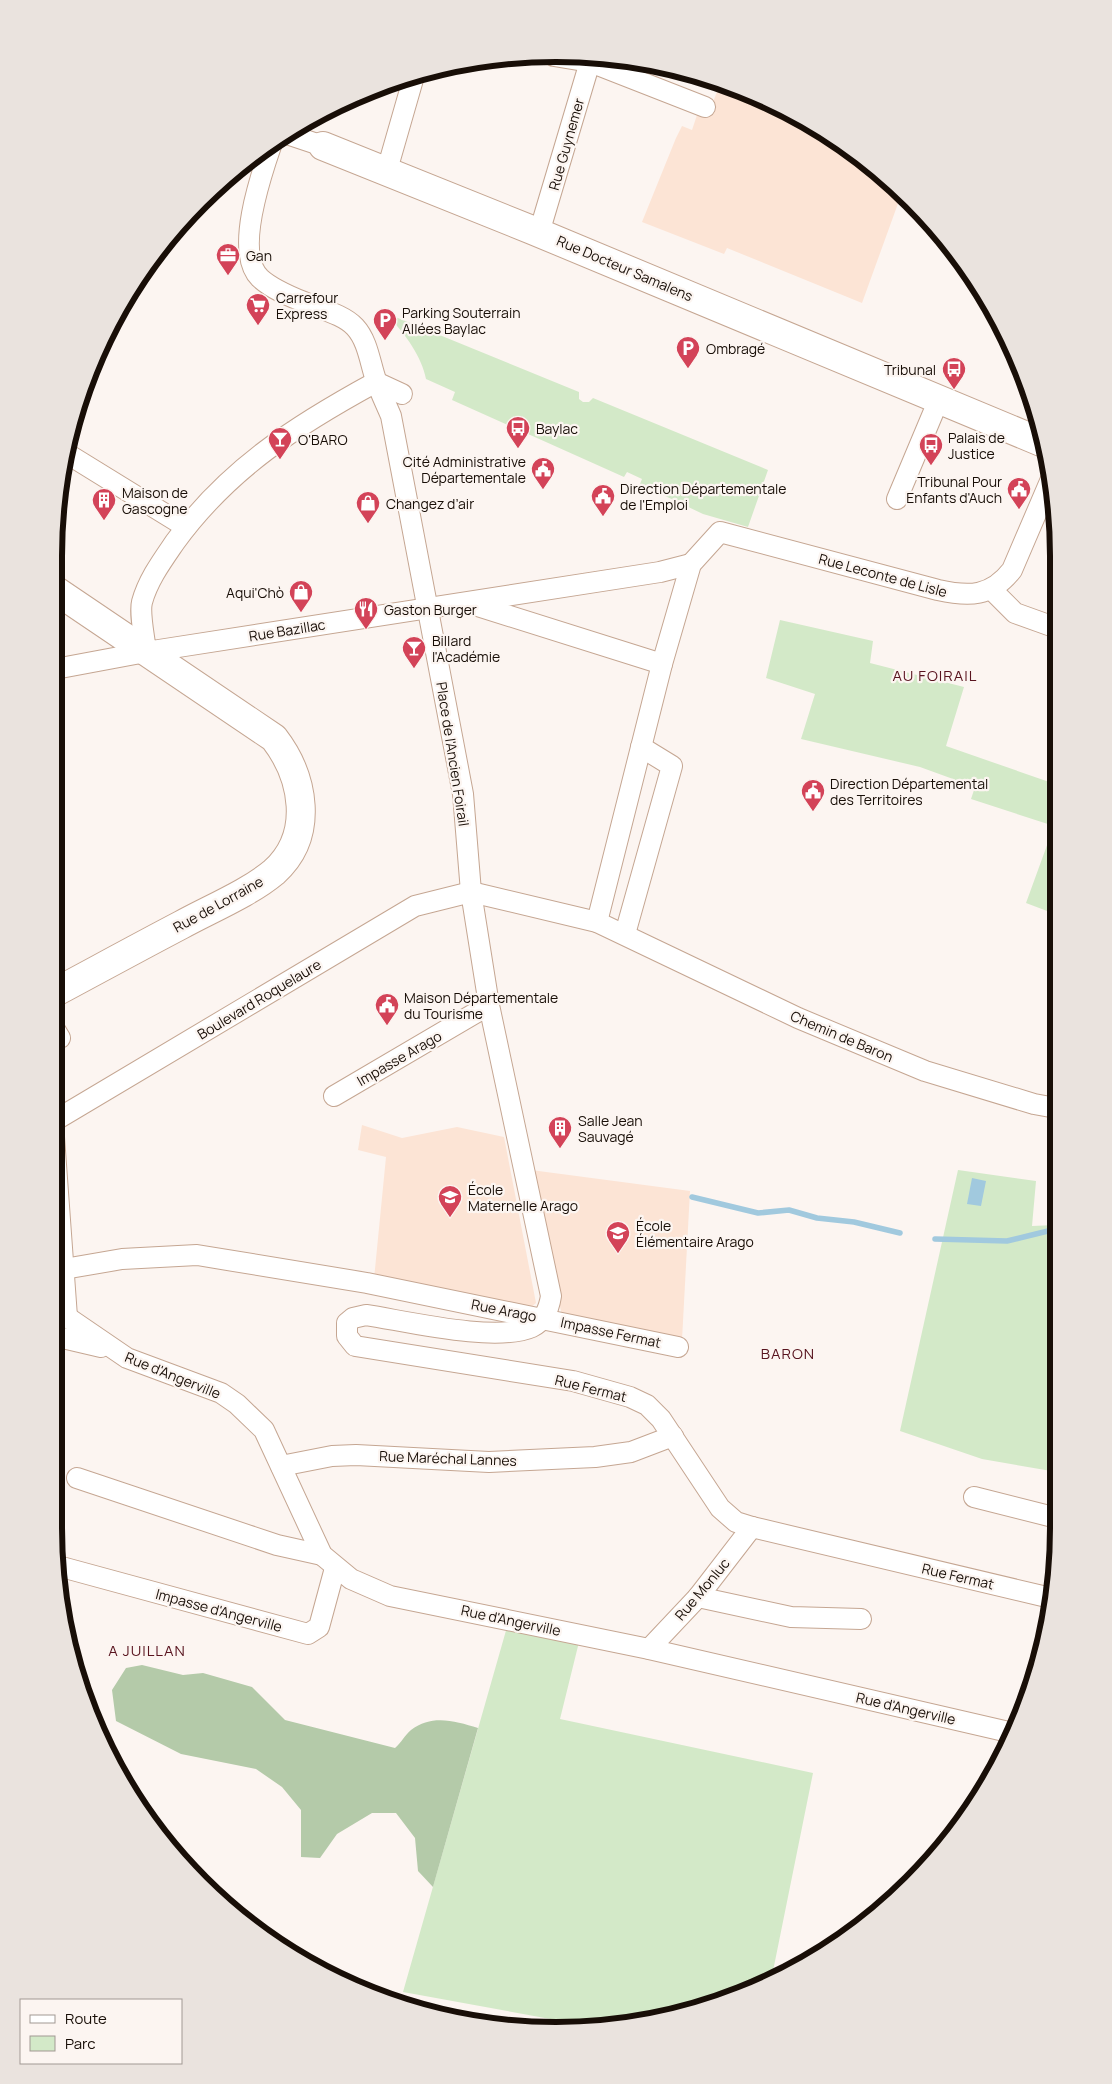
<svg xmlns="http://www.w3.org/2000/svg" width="1112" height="2084" font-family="Manrope,sans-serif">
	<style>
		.built { fill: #fce4d5 }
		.green { fill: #d3e9c8 }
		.forest { fill: #b4caa9 }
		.water { fill: #a1c9de }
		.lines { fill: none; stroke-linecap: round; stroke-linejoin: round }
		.stream { stroke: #a1c9de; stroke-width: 5.5 }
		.street-casing { stroke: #c5a692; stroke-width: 22 }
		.secondary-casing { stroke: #c5a692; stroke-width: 30 }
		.street { stroke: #fff; stroke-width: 20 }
		.secondary { stroke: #fff; stroke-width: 28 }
		.labels { text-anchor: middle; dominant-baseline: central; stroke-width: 4.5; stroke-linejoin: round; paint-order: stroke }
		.street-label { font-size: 14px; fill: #180e07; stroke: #fcf5f1 }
		.poi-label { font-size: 14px; fill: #180e07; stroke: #fcf5f1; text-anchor: start }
		.neighbourhood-label { font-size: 15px; letter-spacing: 1px; fill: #58131e; stroke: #fcf5f1 }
		.rim { fill: none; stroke: #180e07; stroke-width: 6 }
	</style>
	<rect width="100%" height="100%" fill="#fcf5f1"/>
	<g class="built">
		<path d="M 720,84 L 778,106 L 887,178 L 906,200 L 900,198 L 862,303 L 727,248 L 724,254 L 642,222 L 676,138 L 682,126 L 692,130 L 698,112 L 708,115 Z"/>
		<path d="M 362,1125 L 402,1138 L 457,1127 L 504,1137 L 536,1303 L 528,1310 L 374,1279 L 386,1157 L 358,1150 Z"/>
		<path d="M 531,1170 L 690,1191 L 682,1340 L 562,1316 Z"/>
	</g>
	<g class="green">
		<path d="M 723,85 L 778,106 L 793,116 L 721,88 Z"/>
		<path d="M 393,316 L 579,392 L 579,399 L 583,402 L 589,402 L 593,398 L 768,470 L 748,527 L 703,514 L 640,484 L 642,479 L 627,472 L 624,477 L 452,400 L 455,392 L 426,379 C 422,357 405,334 390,318 Z"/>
		<path d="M 780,620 L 873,641 L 870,663 L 964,687 L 946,746 L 1055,784 L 1055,914 L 1026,903 L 1054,826 L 971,799 L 975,787 L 920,767 L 801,739 L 815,694 L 766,678 Z"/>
		<path d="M 958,1170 L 1036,1181 L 1032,1226 L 1056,1225 L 1057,1472 L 982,1459 L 900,1431 Z"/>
		<path d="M 507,1627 L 579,1642 L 560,1719 L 813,1773 L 771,1981 C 711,2004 659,2025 594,2027 L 403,1992 Z"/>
	</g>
	<path class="forest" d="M 142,1665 L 183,1675 L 203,1673 L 252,1687 L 285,1720 L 395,1748 C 401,1743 405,1735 411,1730 C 432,1714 455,1721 478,1728 L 433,1887 L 418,1871 L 415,1838 L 396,1813 L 372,1813 L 337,1834 L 320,1858 L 301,1857 L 301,1810 L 282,1787 L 256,1769 L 181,1754 L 116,1721 L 112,1690 L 126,1668 Z"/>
	<path class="water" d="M 972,1178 L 986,1181 L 981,1206 L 967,1204 Z"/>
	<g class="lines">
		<g class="stream">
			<path d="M 692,1197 L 758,1213 L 789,1210 L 817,1218 L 854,1222 L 900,1233"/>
			<path d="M 935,1239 L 1007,1241 L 1056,1229"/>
		</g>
		<g class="street-casing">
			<g id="street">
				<path d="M 554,56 L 590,62 L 705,107"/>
				<path d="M 287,134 L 323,146"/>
				<path d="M 271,146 C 261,175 234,253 260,278 C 272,289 289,296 304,302 C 319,309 343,314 355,327 C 368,341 370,363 376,380 C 380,392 386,404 391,416 L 463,794 L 471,892 L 489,1005 L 551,1296 C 549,1309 544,1321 532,1327 C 496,1343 406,1321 366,1315 L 353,1318 L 347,1323 L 347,1336 L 355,1346 L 573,1381 L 630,1397 L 647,1405 L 661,1419 L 720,1508 L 736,1522 L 752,1527 L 1051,1598"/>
				<path d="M 387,170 L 414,76"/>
				<path d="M 539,233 L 592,55"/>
				<path d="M 376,382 L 402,394"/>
				<path d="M 66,453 L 186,527"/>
				<path d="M 897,499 L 939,399"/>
				<path d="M 991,589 L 1015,613 L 1054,627"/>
				<path d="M 468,603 L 662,664"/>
				<path d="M 146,652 C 145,639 139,614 142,602 C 148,580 162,561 175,542 C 229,468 297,425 376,382"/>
				<path d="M 55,669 L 146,652 L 660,572 L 691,564"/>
				<path d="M 597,922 L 662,664 L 691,564 L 720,532 L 938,590 C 969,597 991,597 1012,570 L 1051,479"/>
				<path d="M 625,934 L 672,766 L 641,747"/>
				<path d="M 54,1041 L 60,1038 L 54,1028"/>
				<path d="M 334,1096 L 489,1005"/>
				<path d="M 54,1121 L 415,906 L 471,892 L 597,922 L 798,1018 L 925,1071 L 1034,1104 L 1056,1108"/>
				<path d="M 54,1137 L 67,1317"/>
				<path d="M 64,1269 L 122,1259 L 197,1255 L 367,1283 L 678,1347"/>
				<path d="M 67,1317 L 127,1358 L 221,1393 L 237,1404 L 264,1430 L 322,1555 L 351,1579 L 390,1596 L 649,1649 L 1013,1733"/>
				<path d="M 54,1336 L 101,1347"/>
				<path d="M 281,1466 L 332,1456 L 356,1455 L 489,1462 L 595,1457 L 631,1452 L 673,1436"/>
				<path d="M 77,1478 L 277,1545 L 322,1555"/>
				<path d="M 974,1497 L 1057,1518"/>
				<path d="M 58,1566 L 308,1634 L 319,1627 L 335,1568"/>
				<path d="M 698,1597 L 791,1617 L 861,1619"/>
				<path d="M 649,1649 L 698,1597 L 752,1527"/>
			</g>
		</g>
		<g class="secondary-casing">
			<g id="secondary">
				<path d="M 323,146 L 532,230 L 1041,442"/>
				<path d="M 54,993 C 97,970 139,947 181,925 C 210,909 249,893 274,872 C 315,835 304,777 274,738 L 55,590"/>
			</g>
		</g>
		<use href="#street" class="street"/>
		<use href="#secondary" class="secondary"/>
	</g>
	<defs>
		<g id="office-pin" transform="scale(1.25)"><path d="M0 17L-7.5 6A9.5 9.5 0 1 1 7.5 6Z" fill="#d34358" stroke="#fcf5f1"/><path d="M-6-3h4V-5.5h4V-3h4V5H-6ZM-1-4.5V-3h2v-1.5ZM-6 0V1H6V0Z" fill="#fff"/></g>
		<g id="supermarket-pin" transform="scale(1.25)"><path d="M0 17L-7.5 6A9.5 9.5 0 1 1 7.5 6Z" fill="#d34358" stroke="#fcf5f1"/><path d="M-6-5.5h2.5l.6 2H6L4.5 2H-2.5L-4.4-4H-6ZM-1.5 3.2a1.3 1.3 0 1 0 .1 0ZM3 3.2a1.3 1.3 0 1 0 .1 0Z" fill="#fff"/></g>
		<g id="parking-pin" transform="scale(1.25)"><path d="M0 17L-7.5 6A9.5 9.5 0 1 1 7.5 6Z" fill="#d34358" stroke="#fcf5f1"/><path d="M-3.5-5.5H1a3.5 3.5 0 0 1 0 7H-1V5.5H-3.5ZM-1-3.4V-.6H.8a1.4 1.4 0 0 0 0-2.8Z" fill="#fff"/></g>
		<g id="bus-pin" transform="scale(1.25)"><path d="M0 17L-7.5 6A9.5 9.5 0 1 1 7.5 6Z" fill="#d34358" stroke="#fcf5f1"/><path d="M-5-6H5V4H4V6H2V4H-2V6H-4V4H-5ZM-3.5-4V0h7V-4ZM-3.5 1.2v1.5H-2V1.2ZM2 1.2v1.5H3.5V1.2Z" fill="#fff"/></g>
		<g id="bar-pin" transform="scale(1.25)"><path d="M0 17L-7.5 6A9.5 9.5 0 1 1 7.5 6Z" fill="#d34358" stroke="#fcf5f1"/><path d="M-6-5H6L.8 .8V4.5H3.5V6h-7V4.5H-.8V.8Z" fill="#fff"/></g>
		<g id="civic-pin" transform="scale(1.25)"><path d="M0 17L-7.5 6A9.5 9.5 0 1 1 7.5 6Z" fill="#d34358" stroke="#fcf5f1"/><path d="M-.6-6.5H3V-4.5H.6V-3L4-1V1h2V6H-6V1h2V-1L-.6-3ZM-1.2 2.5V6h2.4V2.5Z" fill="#fff"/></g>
		<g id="building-pin" transform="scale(1.25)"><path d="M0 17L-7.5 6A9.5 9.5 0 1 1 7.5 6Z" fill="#d34358" stroke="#fcf5f1"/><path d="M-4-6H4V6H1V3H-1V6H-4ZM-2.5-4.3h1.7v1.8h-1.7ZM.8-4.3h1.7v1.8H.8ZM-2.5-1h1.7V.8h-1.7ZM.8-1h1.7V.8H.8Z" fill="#fff"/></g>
		<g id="shop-pin" transform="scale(1.25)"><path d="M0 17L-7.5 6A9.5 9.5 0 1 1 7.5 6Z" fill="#d34358" stroke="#fcf5f1"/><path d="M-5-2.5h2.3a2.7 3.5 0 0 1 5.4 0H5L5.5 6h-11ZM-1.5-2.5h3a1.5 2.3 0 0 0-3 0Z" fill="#fff"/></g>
		<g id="restaurant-pin" transform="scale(1.25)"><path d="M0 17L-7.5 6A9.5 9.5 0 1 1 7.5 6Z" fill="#d34358" stroke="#fcf5f1"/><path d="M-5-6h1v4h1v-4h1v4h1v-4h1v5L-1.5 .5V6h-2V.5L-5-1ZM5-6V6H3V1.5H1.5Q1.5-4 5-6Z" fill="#fff"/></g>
		<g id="school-pin" transform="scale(1.25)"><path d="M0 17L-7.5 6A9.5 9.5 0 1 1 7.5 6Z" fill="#d34358" stroke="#fcf5f1"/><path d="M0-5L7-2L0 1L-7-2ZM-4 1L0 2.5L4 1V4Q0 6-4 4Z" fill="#fff"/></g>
	</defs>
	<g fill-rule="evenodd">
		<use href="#office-pin" x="228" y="255"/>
		<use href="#supermarket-pin" x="258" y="305"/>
		<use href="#parking-pin" x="385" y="320"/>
		<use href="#parking-pin" x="688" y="348"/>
		<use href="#bus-pin" x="954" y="369"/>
		<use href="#bus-pin" x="518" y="428"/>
		<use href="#bar-pin" x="280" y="439"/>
		<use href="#bus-pin" x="931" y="445"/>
		<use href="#civic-pin" x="543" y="469"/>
		<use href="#civic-pin" x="1019" y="489"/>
		<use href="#civic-pin" x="603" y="496"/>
		<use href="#building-pin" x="104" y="500"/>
		<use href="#shop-pin" x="368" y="503"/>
		<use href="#shop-pin" x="301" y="592"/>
		<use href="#restaurant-pin" x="366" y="609"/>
		<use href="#bar-pin" x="414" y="648"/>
		<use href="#civic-pin" x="813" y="791"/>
		<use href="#civic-pin" x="387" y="1005"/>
		<use href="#building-pin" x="560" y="1128"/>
		<use href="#school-pin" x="450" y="1197"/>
		<use href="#school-pin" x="618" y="1233"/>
	</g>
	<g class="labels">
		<g class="street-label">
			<text transform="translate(566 144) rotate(-74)">Rue Guynemer</text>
			<text transform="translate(625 268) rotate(23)">Rue Docteur Samalens</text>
			<text transform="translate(883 575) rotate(15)">Rue Leconte de Lisle</text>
			<text transform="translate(287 630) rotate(-9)">Rue Bazillac</text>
			<text transform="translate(453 754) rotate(81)">Place de l'Ancien Foirail</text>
			<text transform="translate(218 904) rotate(-29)">Rue de Lorraine</text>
			<text transform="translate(259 999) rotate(-31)">Boulevard Roquelaure</text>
			<text transform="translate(842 1036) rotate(23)">Chemin de Baron</text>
			<text transform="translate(399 1058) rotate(-30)">Impasse Arago</text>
			<text transform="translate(504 1310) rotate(11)">Rue Arago</text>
			<text transform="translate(611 1332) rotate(12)">Impasse Fermat</text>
			<text transform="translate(173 1375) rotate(22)">Rue d'Angerville</text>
			<text transform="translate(591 1388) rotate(14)">Rue Fermat</text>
			<text transform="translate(448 1458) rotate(2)">Rue Maréchal Lannes</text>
			<text transform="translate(958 1576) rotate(13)">Rue Fermat</text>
			<text transform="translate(702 1589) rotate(-50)">Rue Monluc</text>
			<text transform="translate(219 1610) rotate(15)">Impasse d'Angerville</text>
			<text transform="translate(511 1620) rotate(12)">Rue d'Angerville</text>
			<text transform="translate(906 1708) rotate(13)">Rue d'Angerville</text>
		</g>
		<g class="poi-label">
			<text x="246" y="255">Gan</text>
			<text x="276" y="297">Carrefour<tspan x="276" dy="16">Express</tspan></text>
			<text x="402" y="312">Parking Souterrain<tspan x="402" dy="16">Allées Baylac</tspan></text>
			<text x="706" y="348">Ombragé</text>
			<text x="936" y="369" text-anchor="end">Tribunal</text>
			<text x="536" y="428">Baylac</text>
			<text x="948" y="437">Palais de<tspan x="948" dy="16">Justice</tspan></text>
			<text x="298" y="439">O'BARO</text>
			<text x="526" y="461" text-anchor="end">Cité Administrative<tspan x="526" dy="16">Départementale</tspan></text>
			<text x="1002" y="481" text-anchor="end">Tribunal Pour<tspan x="1002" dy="16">Enfants d'Auch</tspan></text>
			<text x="620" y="488">Direction Départementale<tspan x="620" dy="16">de l'Emploi</tspan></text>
			<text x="122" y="492">Maison de<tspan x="122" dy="16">Gascogne</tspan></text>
			<text x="386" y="503">Changez d’air</text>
			<text x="284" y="592" text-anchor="end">Aqui'Chò</text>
			<text x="384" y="609">Gaston Burger</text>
			<text x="432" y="640">Billard<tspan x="432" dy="16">l'Académie</tspan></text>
			<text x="830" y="783">Direction Départemental<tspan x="830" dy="16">des Territoires</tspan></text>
			<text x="404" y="997">Maison Départementale<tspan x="404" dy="16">du Tourisme</tspan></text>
			<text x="578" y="1120">Salle Jean<tspan x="578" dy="16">Sauvagé</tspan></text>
			<text x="468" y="1189">École<tspan x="468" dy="16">Maternelle Arago</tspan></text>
			<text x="636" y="1225">École<tspan x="636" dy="16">Élémentaire Arago</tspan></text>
		</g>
		<g class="neighbourhood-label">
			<text x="935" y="675">AU FOIRAIL</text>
			<text x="788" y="1353">BARON</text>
			<text x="147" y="1650">A JUILLAN</text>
		</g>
	</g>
	<path d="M0 0H1112V2084H0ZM556 62H556A494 494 0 0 1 1050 556V1528A494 494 0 0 1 556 2022H556A494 494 0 0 1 62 1528V556A494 494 0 0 1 556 62Z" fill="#eae3de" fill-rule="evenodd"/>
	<path class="rim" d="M556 62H556A494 494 0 0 1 1050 556V1528A494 494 0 0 1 556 2022H556A494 494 0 0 1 62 1528V556A494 494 0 0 1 556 62Z"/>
	<rect x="20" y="1999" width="162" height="65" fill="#fcf5f1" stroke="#a19993"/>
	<rect x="30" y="2015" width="25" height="8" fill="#ffffff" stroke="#a19993"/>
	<text x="65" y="2024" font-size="15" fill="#180e07">Route</text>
	<rect x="30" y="2036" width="25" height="15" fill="#d3e9c8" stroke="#a19993"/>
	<text x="65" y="2049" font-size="15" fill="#180e07">Parc</text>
</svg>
